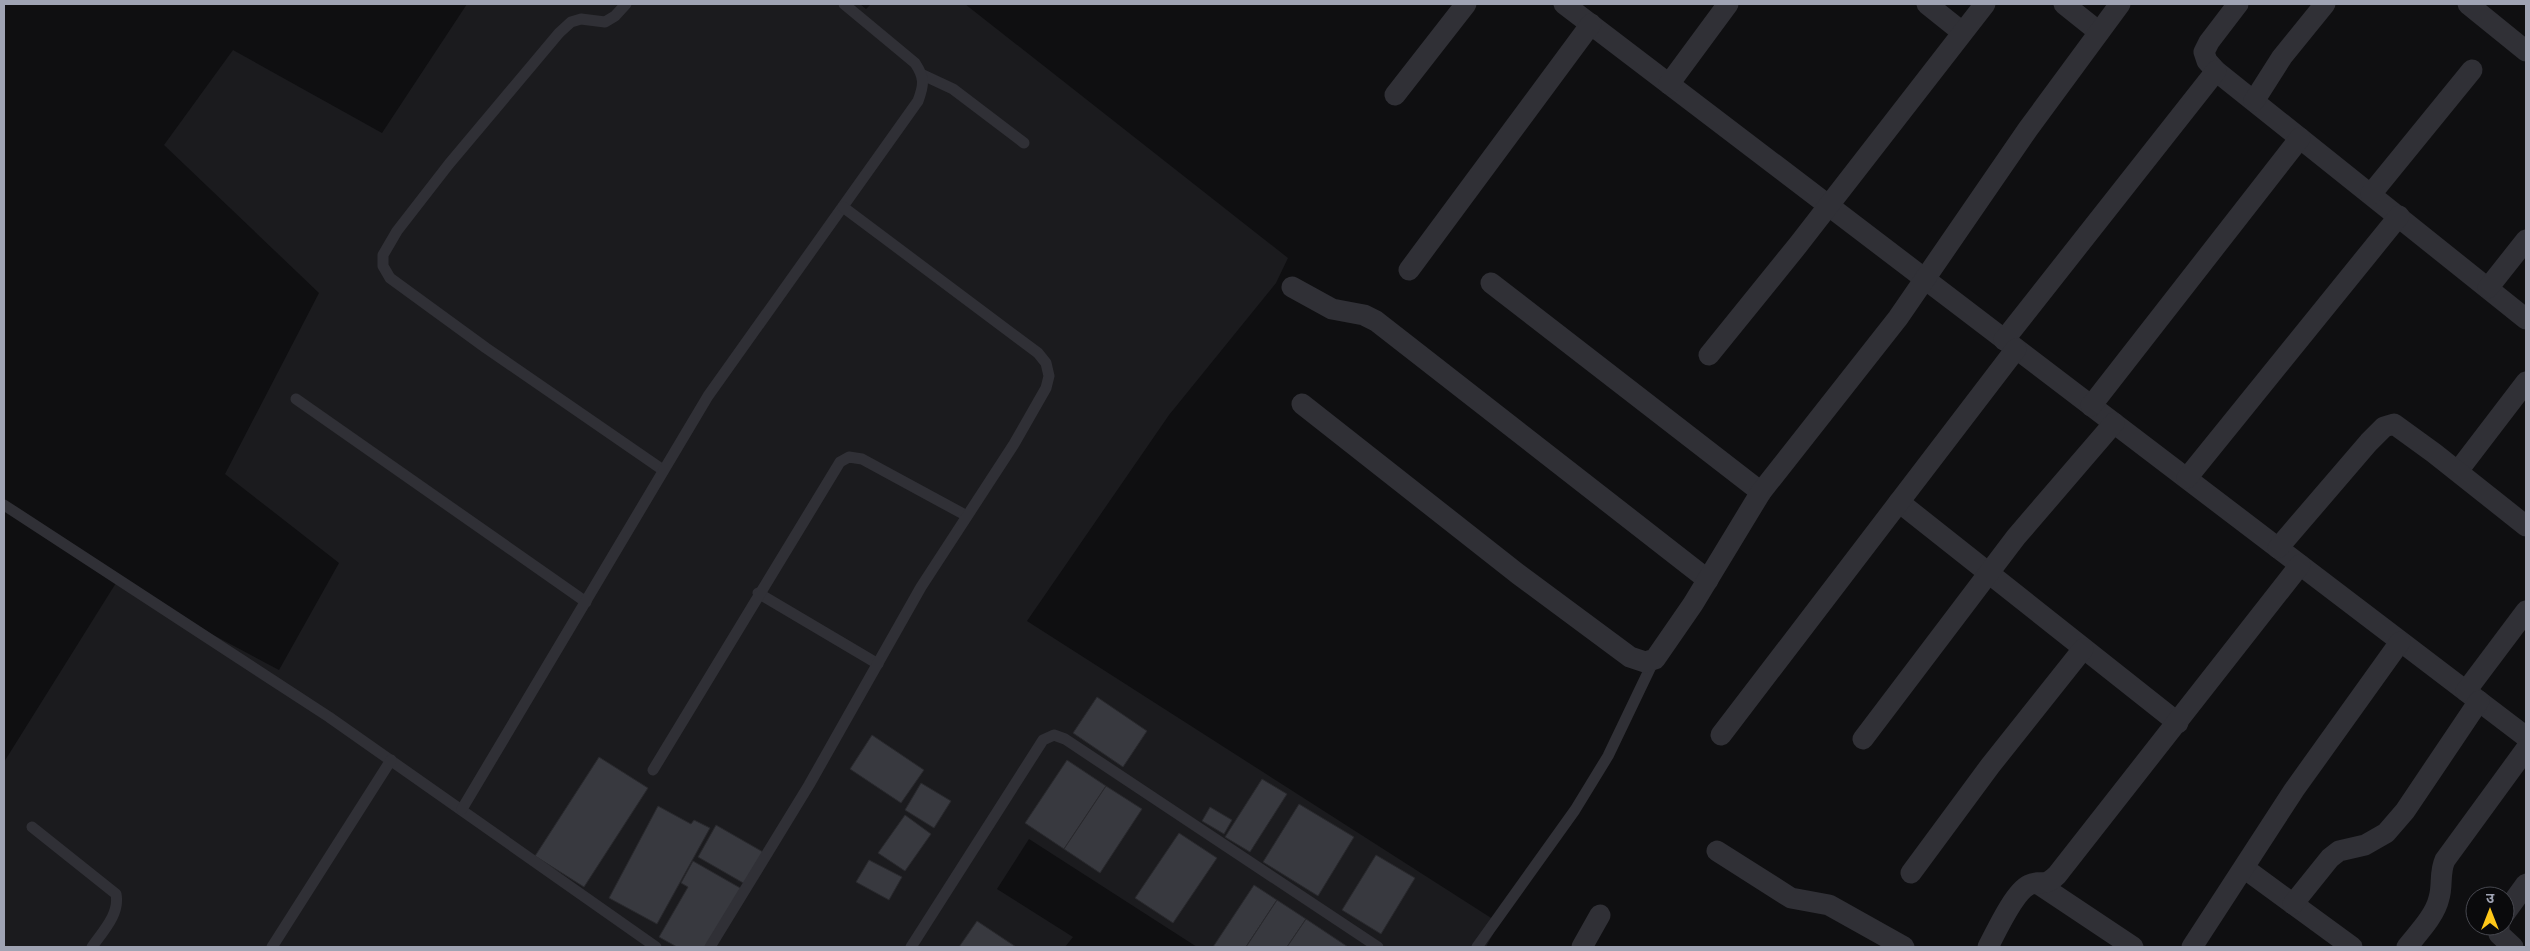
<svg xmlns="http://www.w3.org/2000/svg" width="2530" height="951" font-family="'Archivo Narrow','Noto Sans Devanagari',sans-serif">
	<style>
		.built { fill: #1b1b1e }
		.building { fill: #38393f; stroke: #29292d }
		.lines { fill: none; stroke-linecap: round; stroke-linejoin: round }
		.lane { stroke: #303036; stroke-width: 11 }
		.street { stroke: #303036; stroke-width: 21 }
	</style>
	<rect width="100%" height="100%" fill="#0f0f11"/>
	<path class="built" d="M 467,4 L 860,4 L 866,9 L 871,4 L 965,4 L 1288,258 L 1276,283 L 1169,415 L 1027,621 L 1499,923 L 1486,947 L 1197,947 L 1029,839 L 997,889 L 1073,937 L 1065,947 L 4,947 L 4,762 L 116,583 L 279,670 L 339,563 L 225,474 L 319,293 L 164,145 L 233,50 L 382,133 Z"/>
	<g class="building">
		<path d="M 1097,697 L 1147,731 L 1123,767 L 1073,733 Z"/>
		<path d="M 872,735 L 924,770 L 901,803 L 850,769 Z"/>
		<path d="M 599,757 L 648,788 L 584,887 L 535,856 Z"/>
		<path d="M 1067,760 L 1106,786 L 1064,849 L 1025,823 Z"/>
		<path d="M 1262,779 L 1287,794 L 1250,852 L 1225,837 Z"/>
		<path d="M 921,783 L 951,801 L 934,828 L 905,810 Z"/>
		<path d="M 1106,786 L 1142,809 L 1100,873 L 1064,849 Z"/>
		<path d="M 1299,804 L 1354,837 L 1318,896 L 1263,862 Z"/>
		<path d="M 658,806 L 691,824 L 694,820 L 710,828 L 657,924 L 609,898 Z"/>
		<path d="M 1210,807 L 1232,820 L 1224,834 L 1202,821 Z"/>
		<path d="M 905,815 L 931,834 L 905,871 L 878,853 Z"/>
		<path d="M 716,825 L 763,852 L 745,884 L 698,857 Z"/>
		<path d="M 1179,833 L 1217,858 L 1173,923 L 1135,898 Z"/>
		<path d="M 1376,855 L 1415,878 L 1381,934 L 1342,910 Z"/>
		<path d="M 869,860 L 902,877 L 889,900 L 856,882 Z"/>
		<path d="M 693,861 L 742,889 L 709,947 L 677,947 L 659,937 L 688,887 L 681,883 Z"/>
		<path d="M 1254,885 L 1277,900 L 1246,947 L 1213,947 Z"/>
		<path d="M 1277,900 L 1306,919 L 1287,947 L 1246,947 Z"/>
		<path d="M 1306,919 L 1348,947 L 1287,947 Z"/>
		<path d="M 977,921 L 1016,947 L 959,947 Z"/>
	</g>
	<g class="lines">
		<g class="lane">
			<path d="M 626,4 L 615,16 L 605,22 L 581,19 L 571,22 L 559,33 L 449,164 L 397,231 L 383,255 L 383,266 L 390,278 L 486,348 L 663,470"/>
			<path d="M 923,75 L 953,89 L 1024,143"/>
			<path d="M 296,399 L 586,602"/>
			<path d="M 4,505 L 329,717 L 656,947"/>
			<path d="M 758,593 L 878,664"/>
			<path d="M 653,770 L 840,462 L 849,457 L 862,459 L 967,516"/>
			<path d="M 462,809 L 708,396 L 918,101 C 924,85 925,78 915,63 L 844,4"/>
			<path d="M 32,827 L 116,894 C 120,914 103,931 92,947"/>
			<path d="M 272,947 L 391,760"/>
			<path d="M 710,947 L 809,785 L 921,587 L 1014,444 L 1046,388 L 1049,376 L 1046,363 L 1038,353 L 843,207"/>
			<path d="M 911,947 L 1043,740 L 1054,735 L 1065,739 L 1378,947"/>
			<path d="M 1477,947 L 1575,810 L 1608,756 L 1654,660"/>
		</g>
		<g class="street">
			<path d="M 1564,4 L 2526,737"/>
			<path d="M 1927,4 L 1962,32"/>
			<path d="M 2064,4 L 2099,32"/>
			<path d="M 2238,4 L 2209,42 L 2204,52 L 2207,61 L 2216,71 L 2526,319"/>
			<path d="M 2468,4 L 2526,51"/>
			<path d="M 1669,84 L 1728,4"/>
			<path d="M 1395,95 L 1466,4"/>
			<path d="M 2254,101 L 2282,57 L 2325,4"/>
			<path d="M 2371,194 L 2472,70"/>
			<path d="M 1409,270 L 1591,24"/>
			<path d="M 1491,283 L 1761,492"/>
			<path d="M 1292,287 L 1332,309 L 1364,315 L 1376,321 L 1708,580"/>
			<path d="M 2488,288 L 2526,240"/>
			<path d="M 2004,340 L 2216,71"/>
			<path d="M 1709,355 L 1798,245 L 1985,4"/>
			<path d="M 1302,404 L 1518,574 L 1630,657 L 1645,662 L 1655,659 L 1693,604 L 1761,492 L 1898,318 L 2028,129 L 2120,4"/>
			<path d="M 2091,406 L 2300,138"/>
			<path d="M 2458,471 L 2526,382"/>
			<path d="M 2187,478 L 2399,216"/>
			<path d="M 1899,502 L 2178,723"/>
			<path d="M 2278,548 L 2369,442 L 2384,427 L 2394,424 L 2434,453 L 2526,526"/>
			<path d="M 2466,691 L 2526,611"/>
			<path d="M 1721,735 L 2016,349"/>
			<path d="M 1863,739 L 2016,537 L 2114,423"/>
			<path d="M 1717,851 L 1791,898 L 1829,905 L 1904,947"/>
			<path d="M 2244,868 L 2352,947"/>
			<path d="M 1911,873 L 1990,766 L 2083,649"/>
			<path d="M 2037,883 L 2133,947"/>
			<path d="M 2293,904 L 2330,858 L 2339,851 L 2365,845 L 2386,833 L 2405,811 L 2479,701"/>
			<path d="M 2505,913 L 2526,884"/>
			<path d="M 2499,926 L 2499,934 L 2513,947"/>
			<path d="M 1582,947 L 1600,915"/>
			<path d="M 1988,947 C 1996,932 2014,892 2029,885 C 2042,879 2044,888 2057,875 L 2300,565"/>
			<path d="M 2192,947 L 2294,790 L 2400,642"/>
			<path d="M 2407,947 C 2418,933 2435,916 2439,898 C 2443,885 2439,873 2445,860 L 2526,749"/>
		</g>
	</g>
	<rect width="2530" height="951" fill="none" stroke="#9fa3b3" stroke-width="10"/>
	<g transform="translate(2490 911)"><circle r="24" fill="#0a0a0c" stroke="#46474f"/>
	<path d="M0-4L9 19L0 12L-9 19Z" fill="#ffc819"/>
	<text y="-8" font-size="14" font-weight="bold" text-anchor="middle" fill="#9fa3b3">उ</text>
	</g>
</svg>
